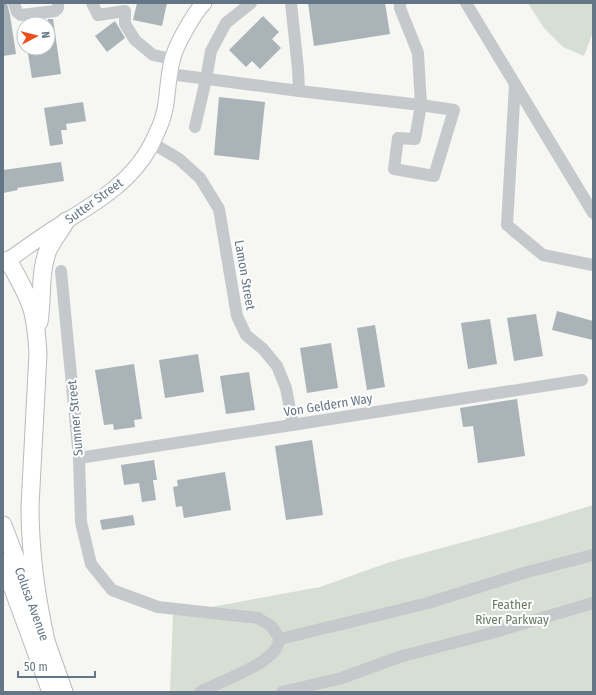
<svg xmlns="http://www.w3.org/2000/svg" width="596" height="695" font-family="'Fira Sans Condensed',sans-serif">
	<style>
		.green { fill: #d7ded3 }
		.building { fill: #aab3b8 }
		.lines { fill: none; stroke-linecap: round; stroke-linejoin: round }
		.major-casing { stroke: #b8bcc0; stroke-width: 17 }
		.highway-casing { stroke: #b8bbbe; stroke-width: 19 }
		.minor { stroke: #c6c9cc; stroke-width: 12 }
		.major { stroke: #fff; stroke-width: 15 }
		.highway { stroke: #fff; stroke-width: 17 }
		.labels { text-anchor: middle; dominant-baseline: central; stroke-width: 4; stroke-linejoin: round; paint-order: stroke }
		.street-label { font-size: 13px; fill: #647685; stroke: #fff }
		.park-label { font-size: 13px; fill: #687c63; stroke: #fff }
	</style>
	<rect width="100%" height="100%" fill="#f6f6f2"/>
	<g class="green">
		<path d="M 528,3 L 593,3 L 593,32 L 584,56 L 563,47 L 544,28 Z"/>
		<path d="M 593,505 L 593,692 L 170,692 L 173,614 L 320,587 L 390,562 L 541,521 Z"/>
	</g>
	<g class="building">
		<path d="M 3,3 L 7,3 L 10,15 L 16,54 L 3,56 Z"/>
		<path d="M 137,3 L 167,3 L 162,26 L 133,20 Z"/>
		<path d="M 308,3 L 385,3 L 390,34 L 314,46 Z"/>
		<path d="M 263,16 L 279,32 L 272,39 L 281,48 L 260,69 L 252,61 L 246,67 L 229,50 Z"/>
		<path d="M 48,19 L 53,19 L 61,74 L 32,78 L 27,48 L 48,48 Z"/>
		<path d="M 115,21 L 125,38 L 107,52 L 95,36 Z"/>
		<path d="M 219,97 L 265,102 L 259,160 L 214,155 Z"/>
		<path d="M 83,102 L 86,121 L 66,124 L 67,130 L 61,130 L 63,144 L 50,146 L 44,108 Z"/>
		<path d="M 61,162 L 64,181 L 17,188 L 18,190 L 3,193 L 3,170 Z"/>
		<path d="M 557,311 L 593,321 L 593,340 L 552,330 Z"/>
		<path d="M 536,314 L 543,356 L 514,361 L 507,318 Z"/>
		<path d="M 490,319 L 497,364 L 468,369 L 461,323 Z"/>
		<path d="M 375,325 L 385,387 L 367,390 L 357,328 Z"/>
		<path d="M 331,343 L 338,388 L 307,393 L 300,348 Z"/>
		<path d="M 198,354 L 204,392 L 165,398 L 159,360 Z"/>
		<path d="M 134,364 L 142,419 L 134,420 L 135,427 L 114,430 L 113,424 L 104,425 L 95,370 Z"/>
		<path d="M 249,372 L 255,410 L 226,414 L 220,376 Z"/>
		<path d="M 517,399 L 525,456 L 478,463 L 473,426 L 463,427 L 460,408 Z"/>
		<path d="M 312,440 L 323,515 L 286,520 L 275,446 Z"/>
		<path d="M 154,460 L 157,480 L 153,480 L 156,500 L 142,502 L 139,483 L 124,485 L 121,465 Z"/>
		<path d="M 225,472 L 231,510 L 184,518 L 182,506 L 176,507 L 173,487 L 178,486 L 177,480 Z"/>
		<path d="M 133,515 L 135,525 L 102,530 L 100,520 Z"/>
	</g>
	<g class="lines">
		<g class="major-casing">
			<path id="major" d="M 3,264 C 21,251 39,238 58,226 C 94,204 133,182 152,143 C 157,133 163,120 165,109 C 168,93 168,76 172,61 C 175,46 194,13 204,3"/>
		</g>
		<g class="highway-casing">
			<g id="highway">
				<path d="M 8,260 C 17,276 26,291 32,309 C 36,323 37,338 38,353 L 30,506 C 30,552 36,596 46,641"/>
				<path d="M 39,322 C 43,298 39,273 48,250 C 53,240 60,231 66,221"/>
				<path d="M 3,525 L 29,594"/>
				<path d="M 3,562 L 51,692"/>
				<path d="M 42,630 L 64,692"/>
			</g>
		</g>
		<g class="minor">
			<path d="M 14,3 L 17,12 L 21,15 L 55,11 L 58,8 L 58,3"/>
			<path d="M 92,3 L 98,15 L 125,11 L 125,24 L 135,40 L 153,55 L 172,59"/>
			<path d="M 291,3 L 298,69 L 299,91"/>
			<path d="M 466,3 L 593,213"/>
			<path d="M 170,74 L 299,91 L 421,105 L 418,53 L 400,8 L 400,3"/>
			<path d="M 515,84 L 507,225 L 543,255 L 593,265"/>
			<path d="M 421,105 L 454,110 L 434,176 L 394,169 L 398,138 L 415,139 Z"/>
			<path d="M 195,127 L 206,79 L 211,51 L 226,23 L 251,3"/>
			<path d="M 152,143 L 179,159 L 200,178 L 219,209 L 237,316 L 246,335 L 263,349 L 277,366 L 286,388 L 293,425"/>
			<path d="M 61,271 L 79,458 L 81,522 L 91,564 L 112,590 L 158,607 L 258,618 L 271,626 L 280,639"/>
			<path d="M 79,458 L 582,380"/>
			<path d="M 280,639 L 428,603 L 527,572 L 593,555"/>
			<path d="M 200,692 C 218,683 264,666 275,650 C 277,647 279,642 280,639"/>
			<path d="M 282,692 L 342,678 L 399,657 L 488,634 L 593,603"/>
		</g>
		<use href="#major" class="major"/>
		<use href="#highway" class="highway"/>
	</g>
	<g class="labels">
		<g class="street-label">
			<text transform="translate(94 201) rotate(-36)">Sutter Street</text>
			<text transform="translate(245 275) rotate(80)">Lamon Street</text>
			<text transform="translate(328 405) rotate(-9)">Von Geldern Way</text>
			<text transform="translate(75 418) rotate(-95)">Sumner Street</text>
			<text transform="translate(32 604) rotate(70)">Colusa Avenue</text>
		</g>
		<g class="park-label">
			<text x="512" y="604">Feather<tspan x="512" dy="15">River Parkway</tspan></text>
		</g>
	</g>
	<rect width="596" height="695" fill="none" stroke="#647685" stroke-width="8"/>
	<g transform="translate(36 36) rotate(83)"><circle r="19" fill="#ffffff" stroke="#c1c8ce"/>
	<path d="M0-3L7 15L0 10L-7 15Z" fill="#eb4f1e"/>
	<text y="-6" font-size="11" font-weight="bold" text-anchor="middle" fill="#647685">N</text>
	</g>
	<path d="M18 671v6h77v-6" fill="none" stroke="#647685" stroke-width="2"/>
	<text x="24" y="671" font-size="12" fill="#647685" stroke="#ffffff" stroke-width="3" paint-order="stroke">50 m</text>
</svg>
